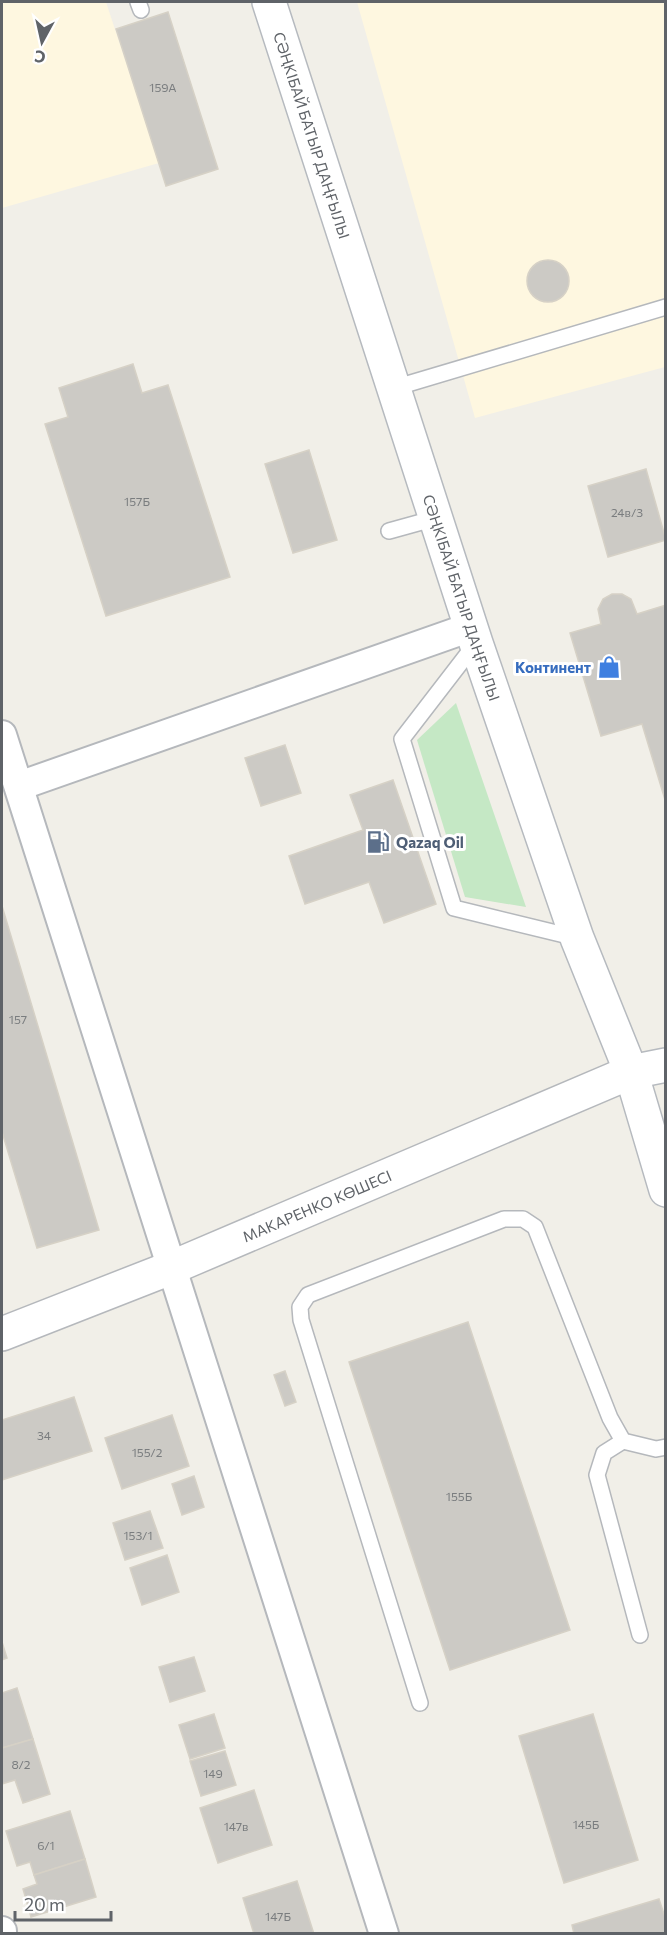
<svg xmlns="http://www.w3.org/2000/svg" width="667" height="1935" font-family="Commissioner,sans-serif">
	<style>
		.commercial { fill: #fef7e0 }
		.green { fill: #c5e8c5 }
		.building { fill: #cccac5; stroke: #d6d1c6; stroke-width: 1.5 }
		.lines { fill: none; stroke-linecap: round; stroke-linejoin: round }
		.service-casing { stroke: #b5b8bc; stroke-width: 18 }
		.minor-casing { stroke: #b5b8bc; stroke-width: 32 }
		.tertiary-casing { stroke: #b5b8bc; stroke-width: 36 }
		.secondary-casing { stroke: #b6babf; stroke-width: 36 }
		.service { stroke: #fff; stroke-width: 15 }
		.minor { stroke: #fff; stroke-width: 28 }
		.tertiary { stroke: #fff; stroke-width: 33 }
		.secondary { stroke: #fff; stroke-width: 33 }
		.labels { text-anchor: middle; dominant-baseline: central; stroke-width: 6; stroke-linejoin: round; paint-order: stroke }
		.number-label { font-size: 12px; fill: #7a7d7f }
		.street-label { font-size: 15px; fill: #5f6368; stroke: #fff }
		.shop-label { font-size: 15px; font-weight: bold; fill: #366cbe; stroke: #fff; text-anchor: end }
		.service-label { font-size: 15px; font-weight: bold; fill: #4e5e75; stroke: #fff; text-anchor: start }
	</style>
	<rect width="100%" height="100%" fill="#f1efe8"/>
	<g class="commercial">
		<path d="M 2,2 L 106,2 L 159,163 L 2,208 Z"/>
		<path d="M 357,2 L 665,2 L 665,367 L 475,418 Z"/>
	</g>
	<path class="green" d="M 456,703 L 526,907 L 465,897 L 417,740 Z"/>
	<g class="building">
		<path d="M 168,12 L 218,169 L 166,186 L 116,29 Z"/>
		<circle cx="548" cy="281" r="21"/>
		<path d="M 133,364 L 142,393 L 168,385 L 230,577 L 106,616 L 45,424 L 68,417 L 59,388 Z"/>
		<path d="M 309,450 L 337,540 L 293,553 L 265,464 Z"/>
		<path d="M 646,469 L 666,540 L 608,557 L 588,486 Z"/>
		<path d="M 612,594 L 622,594 L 631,599 L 637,614 L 666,605 L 666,803 L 642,724 L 601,736 L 570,633 L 601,624 L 598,609 L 603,599 Z"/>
		<path d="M 285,745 L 301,793 L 261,806 L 245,758 Z"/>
		<path d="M 393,780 L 436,904 L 384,923 L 369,882 L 305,904 L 289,856 L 363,830 L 350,795 Z"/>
		<path d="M 2,906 L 99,1230 L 37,1248 L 2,1132 Z"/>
		<path d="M 468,1322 L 570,1630 L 450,1670 L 349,1362 Z"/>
		<path d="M 285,1371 L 296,1402 L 285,1406 L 274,1375 Z"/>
		<path d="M 74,1397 L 92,1451 L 2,1480 L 2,1420 Z"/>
		<path d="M 172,1415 L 189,1466 L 122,1489 L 105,1438 Z"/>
		<path d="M 194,1476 L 204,1507 L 182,1515 L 172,1484 Z"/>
		<path d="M 150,1511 L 163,1548 L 125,1560 L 113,1523 Z"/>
		<path d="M 167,1555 L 179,1592 L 142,1605 L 130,1568 Z"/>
		<path d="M 2,1642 L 7,1658 L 2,1660 Z"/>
		<path d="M 194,1657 L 205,1691 L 170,1702 L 159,1667 Z"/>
		<path d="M 17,1688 L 33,1739 L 2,1748 L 2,1693 Z"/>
		<path d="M 214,1714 L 225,1748 L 190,1759 L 179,1725 Z"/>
		<path d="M 593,1714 L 638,1860 L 564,1883 L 519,1736 Z"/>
		<path d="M 33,1739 L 50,1794 L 23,1803 L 15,1780 L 2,1784 L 2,1748 Z"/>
		<path d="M 225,1751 L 236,1785 L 201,1796 L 190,1761 Z"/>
		<path d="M 254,1790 L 272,1845 L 218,1863 L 200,1808 Z"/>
		<path d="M 70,1811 L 85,1859 L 34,1875 L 30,1862 L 17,1866 L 6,1831 Z"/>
		<path d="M 85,1859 L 96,1897 L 31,1917 L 23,1889 L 37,1884 L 34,1875 Z"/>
		<path d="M 297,1881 L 314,1934 L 254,1934 L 243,1898 Z"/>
		<path d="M 659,1899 L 666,1920 L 666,1934 L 574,1934 L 572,1925 Z"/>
	</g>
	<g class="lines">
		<g class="service-casing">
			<g id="service">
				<path d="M 138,2 L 141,10"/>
				<path d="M 394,388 L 666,307"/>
				<path d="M 389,531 L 436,518"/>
				<path d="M 476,643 L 402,739 L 454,908 L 577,938"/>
				<path d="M 623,1441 L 604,1453 L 597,1475 L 640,1635"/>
				<path d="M 420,1703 L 301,1320 L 300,1307 L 308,1295 L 504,1219 L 523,1219 L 535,1227 L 610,1418 L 623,1441 L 656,1449 L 666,1447"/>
			</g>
		</g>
		<g class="minor-casing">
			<g id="minor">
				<path d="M 2,735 L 384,1934"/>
				<path d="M 19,786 L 471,627"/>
				<path d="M 2,1931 L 2,1934"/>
			</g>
		</g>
		<g class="tertiary-casing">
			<g id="tertiary">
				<path id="s1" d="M 2,1334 L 173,1267 L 631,1072"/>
			</g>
		</g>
		<g class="secondary-casing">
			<g id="secondary">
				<path id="s2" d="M 269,2 L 476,643 L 577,938 L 631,1072 L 666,1190"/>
				<path d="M 631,1072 L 666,1065"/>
			</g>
		</g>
		<use href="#service" class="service"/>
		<use href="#minor" class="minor"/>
		<use href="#tertiary" class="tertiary"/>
		<use href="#secondary" class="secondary"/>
	</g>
	<defs>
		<g id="shop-bare" transform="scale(1.8)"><path d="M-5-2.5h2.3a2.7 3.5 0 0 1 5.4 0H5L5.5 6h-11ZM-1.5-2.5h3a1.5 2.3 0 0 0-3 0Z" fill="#3f7fe0" stroke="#fff" stroke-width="2.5" paint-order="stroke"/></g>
		<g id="fuel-bare" transform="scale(1.8)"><path d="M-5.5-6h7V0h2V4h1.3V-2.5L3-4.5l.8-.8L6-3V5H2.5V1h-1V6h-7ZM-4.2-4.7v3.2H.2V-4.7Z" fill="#5c6f8a" stroke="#fff" stroke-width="2.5" paint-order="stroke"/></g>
	</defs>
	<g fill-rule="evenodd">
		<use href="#shop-bare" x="609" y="667"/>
		<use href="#fuel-bare" x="378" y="842"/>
	</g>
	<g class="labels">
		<g class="number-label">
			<text x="163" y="87">159А</text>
			<text x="137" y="501">157Б</text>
			<text x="627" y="512">24в/3</text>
			<text x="18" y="1019">157</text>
			<text x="44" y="1435">34</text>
			<text x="147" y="1452">155/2</text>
			<text x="459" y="1496">155Б</text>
			<text x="138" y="1535">153/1</text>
			<text x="21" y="1764">8/2</text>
			<text x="213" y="1773">149</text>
			<text x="586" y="1824">145Б</text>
			<text x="236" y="1826">147в</text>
			<text x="46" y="1845">6/1</text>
			<text x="278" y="1916">147Б</text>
		</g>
		<g class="street-label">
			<text stroke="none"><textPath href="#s2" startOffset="140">СӘҢКІБАЙ БАТЫР ДАҢҒЫЛЫ</textPath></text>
			<text stroke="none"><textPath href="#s2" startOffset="626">СӘҢКІБАЙ БАТЫР ДАҢҒЫЛЫ</textPath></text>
			<text stroke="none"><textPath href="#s1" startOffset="340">МАКАРЕНКО КӨШЕСІ</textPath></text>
		</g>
		<g class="shop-label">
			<text x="591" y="667">Континент</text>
		</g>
		<g class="service-label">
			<text x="396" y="842">Qazaq Oil</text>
		</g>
	</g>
	<rect width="667" height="1935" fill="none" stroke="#5f6368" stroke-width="6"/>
	<g transform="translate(42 42) rotate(188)" stroke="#ffffff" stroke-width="4.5" paint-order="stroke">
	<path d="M0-4.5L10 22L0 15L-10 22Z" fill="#5f6368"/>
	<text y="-9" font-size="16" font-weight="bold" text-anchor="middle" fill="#5f6368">С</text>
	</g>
	<path d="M15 1911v9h96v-9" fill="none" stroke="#5f6368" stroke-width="3"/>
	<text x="24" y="1911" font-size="18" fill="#5f6368" stroke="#ffffff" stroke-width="4.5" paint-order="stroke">20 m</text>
</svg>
